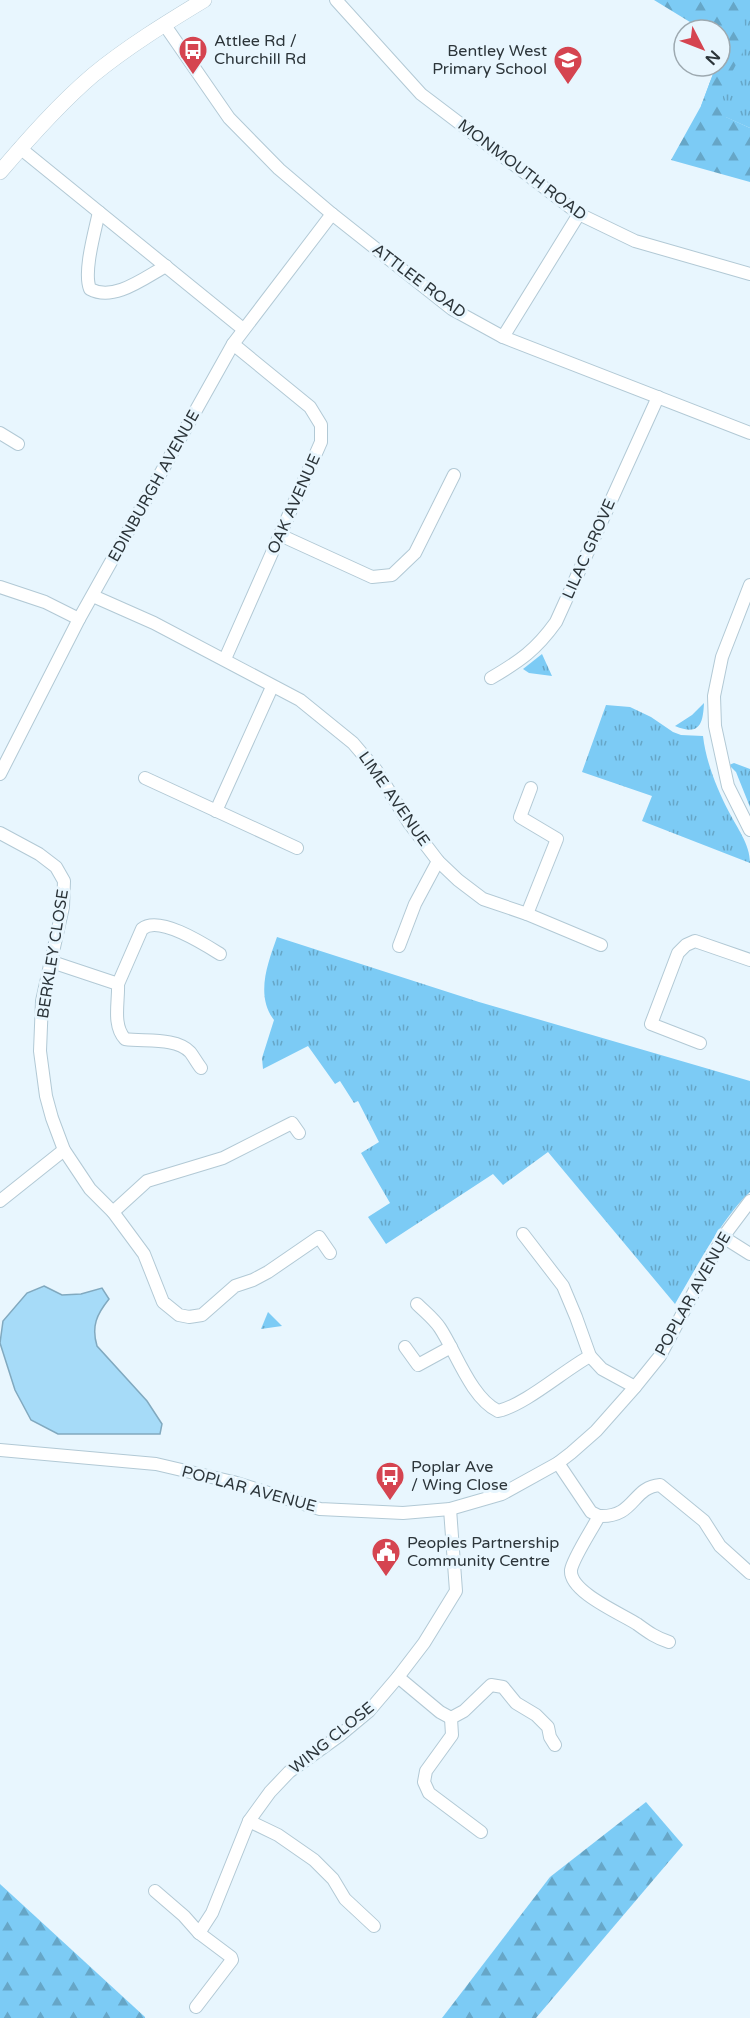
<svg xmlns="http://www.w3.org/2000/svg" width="750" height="2018" font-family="'Varela Round',sans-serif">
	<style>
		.grass { fill: url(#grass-tufts) }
		.forest { fill: url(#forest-firs) }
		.water { fill: #a6dbf8; stroke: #81a9bf; stroke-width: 1.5 }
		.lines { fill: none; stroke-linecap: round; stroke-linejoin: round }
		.minor-casing { stroke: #b2c9d5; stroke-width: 14 }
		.tertiary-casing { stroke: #b2c9d5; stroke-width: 16 }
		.minor { stroke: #fff; stroke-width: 12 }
		.tertiary { stroke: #fff; stroke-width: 15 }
		.labels { text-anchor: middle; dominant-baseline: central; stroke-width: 6; stroke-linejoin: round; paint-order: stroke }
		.poi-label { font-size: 16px; fill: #2c353a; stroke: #e8f6fe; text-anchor: start }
		.street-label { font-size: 16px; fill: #2c353a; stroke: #e8f6fe }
	</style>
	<defs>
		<pattern id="grass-tufts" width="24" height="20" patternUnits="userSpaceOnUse" patternTransform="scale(1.5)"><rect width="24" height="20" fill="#7ccbf5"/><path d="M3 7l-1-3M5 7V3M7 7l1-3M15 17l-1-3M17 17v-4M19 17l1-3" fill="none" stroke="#66a6c7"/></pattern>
		<pattern id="forest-firs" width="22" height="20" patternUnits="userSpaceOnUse" patternTransform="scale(1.5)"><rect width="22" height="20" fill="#7ccbf5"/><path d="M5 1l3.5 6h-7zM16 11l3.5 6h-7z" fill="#66a6c7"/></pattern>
	</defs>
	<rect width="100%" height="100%" fill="#e8f6fe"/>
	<g class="grass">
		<path d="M 699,0 L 750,0 L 750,128 L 701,106 L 716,66 L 720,66 L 720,54 L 733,19 Z"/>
		<path d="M 542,654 L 552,676 L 529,673 L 523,669 Z"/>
		<path d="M 704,703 C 703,725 699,736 675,726 L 692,715 Z"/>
		<path d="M 606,705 L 630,707 L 651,717 L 673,732 L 681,735 L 703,736 C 706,762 717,789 729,812 C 737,828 750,844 750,863 L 642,821 L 652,796 L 582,772 Z"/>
		<path d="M 734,763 L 750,769 L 750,807 L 736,772 L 729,765 Z"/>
		<path d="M 277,937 L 479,1002 L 750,1081 L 750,1192 C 722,1218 695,1270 675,1304 L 548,1152 L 503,1185 L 493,1174 L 386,1244 L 368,1217 L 390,1203 L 361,1153 L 379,1142 L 358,1101 L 354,1103 L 340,1081 L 335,1084 L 308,1046 L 263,1069 L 262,1058 L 274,1020 C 255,995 268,963 277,937 Z"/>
		<path d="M 268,1312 L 282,1326 L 261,1329 Z"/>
	</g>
	<g class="forest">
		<path d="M 654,0 L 733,0 L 744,17 L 747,44 L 722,91 L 726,117 L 750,128 L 750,182 L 671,160 L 701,106 L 716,66 L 720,66 L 720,54 L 724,43 L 720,40 L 720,30 L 703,30 Z"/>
		<path d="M 646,1802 L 683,1845 L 536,2018 L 442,2018 L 550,1877 Z"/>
		<path d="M 0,1884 L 145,2017 L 145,2018 L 0,2018 Z"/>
	</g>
	<path class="water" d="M 44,1286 L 62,1295 L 81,1294 L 102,1288 L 109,1299 C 97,1314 91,1326 97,1346 L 147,1401 L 162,1424 L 160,1434 L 58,1434 L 31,1420 L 15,1390 L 0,1343 L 3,1321 L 27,1293 Z"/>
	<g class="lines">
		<g class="minor-casing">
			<g id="minor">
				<path d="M 336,0 L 421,94 L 579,214 L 635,241 L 750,274"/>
				<path d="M 164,24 L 229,118 L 279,169 L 332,214 L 452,309 L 503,337 L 750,433"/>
				<path d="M 20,148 L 243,329"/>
				<path d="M 99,212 C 95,231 83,272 90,289 C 114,302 144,278 166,266"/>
				<path d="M 503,337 L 579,214"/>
				<path d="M 0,433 L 18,444"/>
				<path d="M 280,535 L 372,577 L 392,575 L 415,553 L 454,475"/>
				<path d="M 750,585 L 722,657 L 714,696 L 715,726 L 728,786 L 750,830"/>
				<path d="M 0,587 L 45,602 L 79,619"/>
				<path d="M 93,596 L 154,623 L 300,700 L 353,743 L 376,770 L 409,823 L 438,861 L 458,880 L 483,899 L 527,914 L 601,945"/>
				<path d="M 225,659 L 321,442 L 321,425 L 310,407 L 233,344"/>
				<path d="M 491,678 C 520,661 536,650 556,622 L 658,397"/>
				<path d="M 0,774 L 79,619 L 233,344 L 332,214"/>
				<path d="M 145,778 L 297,848"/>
				<path d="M 216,811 L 272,687"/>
				<path d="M 0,833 L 39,854 L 56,867 L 64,881 L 63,907 L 42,1001 L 40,1051 L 46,1096 L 52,1118 L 64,1150 L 90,1189 L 113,1212 L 144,1254 L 163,1302 L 179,1315 L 189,1317 L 202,1315 L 235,1286 L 253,1280 L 268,1272 L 319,1237 L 330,1253"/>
				<path d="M 527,914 L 557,839 L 520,817 L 531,788"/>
				<path d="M 399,946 L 415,904 L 438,861"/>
				<path d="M 52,962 L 118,984 C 119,1001 112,1025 125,1039 C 144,1042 176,1037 190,1052 C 194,1057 197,1063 201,1068"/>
				<path d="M 118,984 L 142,929 C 159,915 204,944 220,954"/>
				<path d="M 700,1043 L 651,1024 L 678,953 L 686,945 L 695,941 L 750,960"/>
				<path d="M 0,1201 L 64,1150"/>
				<path d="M 113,1212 L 147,1181 L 223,1158 L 292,1123 L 299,1133"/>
				<path d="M 723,1237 L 750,1254"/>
				<path d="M 417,1304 C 425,1312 434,1319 440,1328 C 456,1352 471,1398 498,1411 C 525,1405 563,1371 590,1356 L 576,1317 L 563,1286 L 523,1234"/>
				<path d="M 405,1347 L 418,1365 L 451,1347"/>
				<path d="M 590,1356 L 602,1369 L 635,1387"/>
				<path d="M 0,1450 L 156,1464 L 233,1482 L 320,1509 L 403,1513 L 450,1509 L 502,1494 L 558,1463 L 571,1453 L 596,1431 L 635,1387 L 660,1356 L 723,1237 L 750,1201"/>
				<path d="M 558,1463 L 591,1512 L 599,1516"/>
				<path d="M 669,1642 C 656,1638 648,1632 637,1624 C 622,1614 569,1592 571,1570 C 573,1558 593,1528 599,1516 C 635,1518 632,1487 660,1485 L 704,1521 L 720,1546 L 750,1573"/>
				<path d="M 398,1677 L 440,1712 L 451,1718"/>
				<path d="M 249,1821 L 278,1835 L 314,1860 L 333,1879 L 345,1899 L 374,1926"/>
				<path d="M 481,1832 L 429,1793 L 424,1782 L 426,1771 L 452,1735 L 451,1718 L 464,1711 L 491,1685 L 503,1687 L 516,1703 L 536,1715 L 548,1727 L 550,1737 L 555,1745"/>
				<path d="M 155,1891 L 184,1916 L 199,1933"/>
				<path d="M 196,2007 L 232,1960 L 231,1957 L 199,1933 L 212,1913 L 249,1821 L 270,1792 L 289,1772 L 339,1736 L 369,1711 L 398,1677 L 424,1643 L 456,1591 L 450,1509"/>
			</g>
		</g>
		<g class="tertiary-casing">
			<path id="tertiary" d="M 0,172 C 29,138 59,104 93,75 C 127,47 166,23 204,0"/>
		</g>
		<use href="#minor" class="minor"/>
		<use href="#tertiary" class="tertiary"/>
	</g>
	<defs>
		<g id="bus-pin" transform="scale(1.5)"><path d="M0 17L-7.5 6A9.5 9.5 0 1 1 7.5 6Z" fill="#d54450" stroke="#e8f6fe"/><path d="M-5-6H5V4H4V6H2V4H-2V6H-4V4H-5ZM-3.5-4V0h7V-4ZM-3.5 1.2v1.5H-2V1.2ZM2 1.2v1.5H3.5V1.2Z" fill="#fff"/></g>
		<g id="school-pin" transform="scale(1.5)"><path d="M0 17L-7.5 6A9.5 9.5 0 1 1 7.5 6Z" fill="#d54450" stroke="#e8f6fe"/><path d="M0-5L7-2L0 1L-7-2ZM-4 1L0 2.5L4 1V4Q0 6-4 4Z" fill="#fff"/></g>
		<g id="civic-pin" transform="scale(1.5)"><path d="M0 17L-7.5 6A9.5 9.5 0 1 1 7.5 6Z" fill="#d54450" stroke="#e8f6fe"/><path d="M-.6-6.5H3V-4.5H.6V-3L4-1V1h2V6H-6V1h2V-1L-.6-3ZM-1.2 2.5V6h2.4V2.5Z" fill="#fff"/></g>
	</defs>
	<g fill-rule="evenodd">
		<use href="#bus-pin" x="193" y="50"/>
		<use href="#school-pin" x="568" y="60"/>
		<use href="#bus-pin" x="390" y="1476"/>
		<use href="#civic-pin" x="386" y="1552"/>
	</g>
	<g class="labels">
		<g class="poi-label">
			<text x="214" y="41">Attlee Rd /<tspan x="214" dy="18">Churchill Rd</tspan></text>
			<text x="547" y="51" text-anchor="end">Bentley West<tspan x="547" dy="18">Primary School</tspan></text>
			<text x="411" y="1467">Poplar Ave<tspan x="411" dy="18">/ Wing Close</tspan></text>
			<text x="407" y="1543">Peoples Partnership<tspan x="407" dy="18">Community Centre</tspan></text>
		</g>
		<g class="street-label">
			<text transform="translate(522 170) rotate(37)">MONMOUTH ROAD</text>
			<text transform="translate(419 281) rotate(37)">ATTLEE ROAD</text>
			<text transform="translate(154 486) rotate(-61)">EDINBURGH AVENUE</text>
			<text transform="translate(294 504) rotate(-66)">OAK AVENUE</text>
			<text transform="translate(589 549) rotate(-66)">LILAC GROVE</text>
			<text transform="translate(394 799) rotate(55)">LIME AVENUE</text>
			<text transform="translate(53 954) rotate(-81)">BERKLEY CLOSE</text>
			<text transform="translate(693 1294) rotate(-61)">POPLAR AVENUE</text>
			<text transform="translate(249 1489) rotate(15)">POPLAR AVENUE</text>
			<text transform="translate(332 1738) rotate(-39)">WING CLOSE</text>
		</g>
	</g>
	<g transform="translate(702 48) rotate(132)"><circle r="28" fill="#e8f6fe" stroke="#9da9b0" stroke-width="1.5"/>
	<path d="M0-4.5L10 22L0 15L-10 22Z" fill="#d54450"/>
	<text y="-9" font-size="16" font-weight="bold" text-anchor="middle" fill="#2c353a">N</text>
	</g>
</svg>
